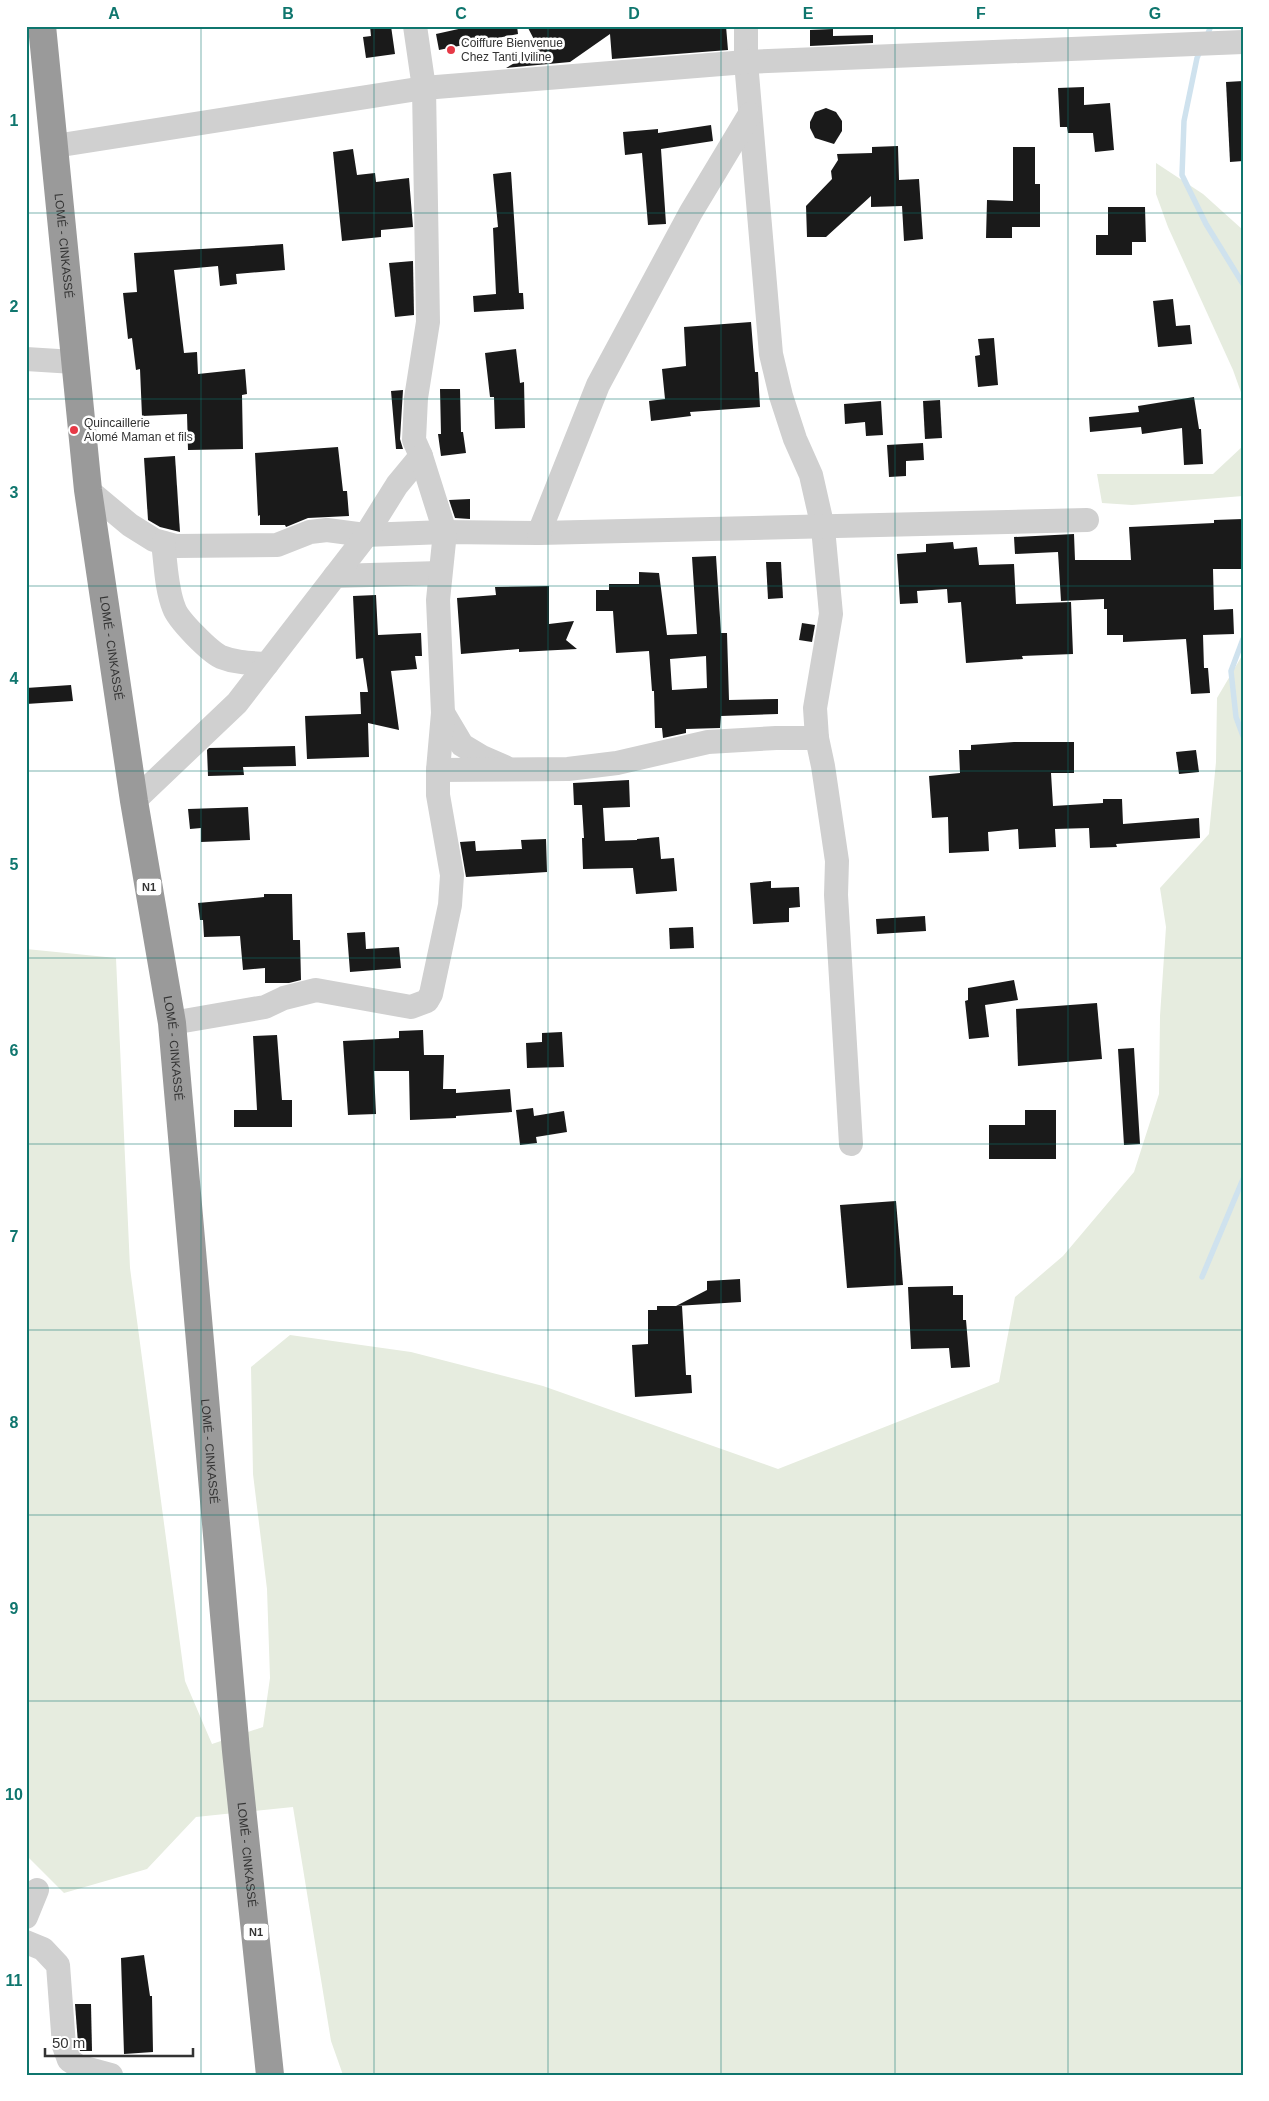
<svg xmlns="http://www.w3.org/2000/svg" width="1269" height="2101" font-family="Helvetica,sans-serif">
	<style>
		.green { fill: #e6ecdf }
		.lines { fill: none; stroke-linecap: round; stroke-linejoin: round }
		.stream { stroke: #cfe2ee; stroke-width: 5.5 }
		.building { fill: #1a1a1a; fill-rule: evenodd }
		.minor { stroke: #d0d0d0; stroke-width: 24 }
		.highway { stroke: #9a9a9a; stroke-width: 28 }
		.grid { fill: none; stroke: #0f766e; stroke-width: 1; stroke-opacity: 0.55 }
		.poi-dot { fill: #e63946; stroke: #fff; stroke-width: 2 }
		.labels { text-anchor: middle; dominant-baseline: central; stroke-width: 5; stroke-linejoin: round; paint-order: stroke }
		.shield { fill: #fff; stroke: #707070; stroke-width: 1 }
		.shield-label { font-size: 11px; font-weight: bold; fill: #333 }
		.poi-label { font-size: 12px; fill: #333; stroke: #fff; text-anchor: start }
		.street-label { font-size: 12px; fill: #333; stroke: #fff }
		.neatline { fill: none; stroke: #0f766e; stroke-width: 2 }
		.grid-label { font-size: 16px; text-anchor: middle; font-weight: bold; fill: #0f766e }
	</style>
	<rect width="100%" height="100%" fill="#fff"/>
	<g class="green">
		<path d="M 1156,163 L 1203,194 L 1243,230 L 1243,398 L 1233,370 L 1168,227 L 1156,194 Z"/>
		<path d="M 1243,446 L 1243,496 L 1132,505 L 1102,503 L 1097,474 L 1213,474 Z"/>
		<path d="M 1243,654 L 1243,2075 L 343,2075 L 331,2041 L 293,1807 L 196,1817 L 147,1869 L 64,1893 L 26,1855 L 26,949 L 116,958 L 130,1268 L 185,1681 L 212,1744 L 263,1727 L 270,1678 L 267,1589 L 253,1474 L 251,1367 L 290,1335 L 411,1352 L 543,1386 L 778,1469 L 999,1382 L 1015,1297 L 1063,1256 L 1134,1172 L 1159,1094 L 1160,1016 L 1166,927 L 1160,888 L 1209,834 L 1216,762 L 1217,698 Z"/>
	</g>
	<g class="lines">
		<g class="stream">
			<path d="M 1206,38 L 1211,26"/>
			<path d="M 1201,49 L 1197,58 L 1184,121 L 1182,175 L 1206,224 L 1243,284"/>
			<path d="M 1243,639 L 1231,671 L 1236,717 L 1243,736"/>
			<path d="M 1202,1277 L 1243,1179"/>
		</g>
	</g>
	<g class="building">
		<path d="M 370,26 L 391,26 L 395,54 L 366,58 L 363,37 L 371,36 Z"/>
		<path d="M 472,26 L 517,26 L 518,34 L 439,50 L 436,34 Z"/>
		<path d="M 527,26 L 726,26 L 728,50 L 612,59 L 610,34 L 570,62 L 506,68 L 539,49 Z"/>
		<path d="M 833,29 L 833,36 L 873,35 L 873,43 L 810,46 L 810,30 Z"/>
		<path d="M 1243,81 L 1243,161 L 1230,162 L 1226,82 Z"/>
		<path d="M 1084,87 L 1084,105 L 1110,103 L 1114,150 L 1095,152 L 1093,133 L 1068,133 L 1067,127 L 1060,127 L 1058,88 Z"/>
		<path d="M 826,108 L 836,112 L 842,121 L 842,131 L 834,144 L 815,138 L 810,128 L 810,122 L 815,112 Z"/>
		<path d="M 711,125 L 713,141 L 661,149 L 666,224 L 648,225 L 642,153 L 625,155 L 623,132 L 658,129 L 658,133 Z"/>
		<path d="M 898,146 L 899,180 L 919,179 L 923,239 L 904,241 L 902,206 L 871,207 L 871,196 L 826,237 L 807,237 L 806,206 L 832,179 L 831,171 L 838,160 L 837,154 L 872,153 L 872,147 Z"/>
		<path d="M 1013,147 L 1035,147 L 1035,184 L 1040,184 L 1040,227 L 1012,227 L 1012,238 L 986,238 L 987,200 L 1013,201 Z"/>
		<path d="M 353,149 L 357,175 L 375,173 L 376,182 L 409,178 L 413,227 L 381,230 L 381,237 L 342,241 L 333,152 Z"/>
		<path d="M 511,172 L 519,293 L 523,293 L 524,309 L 474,312 L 473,296 L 496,294 L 493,228 L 498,227 L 493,174 Z"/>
		<path d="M 1108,207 L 1145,207 L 1146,242 L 1132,242 L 1132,255 L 1096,255 L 1096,235 L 1108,235 Z"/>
		<path d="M 283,244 L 285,270 L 236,274 L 237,284 L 220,286 L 218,266 L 174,270 L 184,353 L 197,352 L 198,374 L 245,369 L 247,394 L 242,395 L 243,449 L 188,450 L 187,414 L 142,416 L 140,369 L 136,370 L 132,338 L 128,339 L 123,293 L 137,292 L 134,253 Z"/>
		<path d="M 413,261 L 414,315 L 395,317 L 389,263 Z"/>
		<path d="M 1173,299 L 1176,326 L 1190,325 L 1192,344 L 1158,347 L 1153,301 Z"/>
		<path d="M 751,322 L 755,372 L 758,372 L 760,407 L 690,412 L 691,416 L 651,421 L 649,401 L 665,399 L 662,369 L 686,366 L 684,327 Z"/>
		<path d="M 994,338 L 998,385 L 978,387 L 975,356 L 980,355 L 978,339 Z"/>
		<path d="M 516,349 L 520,383 L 524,382 L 525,428 L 495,429 L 494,397 L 490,397 L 485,353 Z"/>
		<path d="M 440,389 L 460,389 L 461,432 L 463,432 L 466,453 L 441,456 L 438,434 L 441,434 Z"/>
		<path d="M 403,390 L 400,439 L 403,449 L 396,449 L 391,391 Z"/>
		<path d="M 1194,397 L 1199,429 L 1201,429 L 1203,464 L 1184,465 L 1182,428 L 1142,434 L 1141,427 L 1090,432 L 1089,417 L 1139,412 L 1138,406 Z"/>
		<path d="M 940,400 L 942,438 L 925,439 L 923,401 Z"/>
		<path d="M 881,401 L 883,435 L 866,436 L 865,422 L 845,424 L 844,404 Z"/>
		<path d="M 923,443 L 924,460 L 906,461 L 906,476 L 889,477 L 887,445 Z"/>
		<path d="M 338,447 L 343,491 L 347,491 L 349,516 L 308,518 L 286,527 L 285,525 L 260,525 L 260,515 L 258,516 L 255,453 Z"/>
		<path d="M 175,456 L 180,532 L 160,527 L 148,520 L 144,458 Z"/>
		<path d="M 470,499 L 470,519 L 455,518 L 449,500 Z"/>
		<path d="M 1243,519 L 1243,569 L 1213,569 L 1214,610 L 1233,609 L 1234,634 L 1203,635 L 1204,668 L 1208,668 L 1210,693 L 1191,694 L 1186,639 L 1123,642 L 1123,635 L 1107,635 L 1107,609 L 1104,609 L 1104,599 L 1061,601 L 1058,552 L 1015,554 L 1014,537 L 1074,534 L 1075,560 L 1131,560 L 1129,527 L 1214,523 L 1214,520 Z"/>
		<path d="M 953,542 L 954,549 L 977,547 L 979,565 L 1014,564 L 1016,604 L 1071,602 L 1073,654 L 1022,656 L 1023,659 L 966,663 L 961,602 L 948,603 L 947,589 L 917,591 L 918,603 L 900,604 L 897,554 L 926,552 L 926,544 Z"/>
		<path d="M 716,556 L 721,633 L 727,633 L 729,700 L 778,699 L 778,714 L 721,716 L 720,728 L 686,729 L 686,733 L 663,738 L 662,728 L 655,728 L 654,691 L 652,691 L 649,651 L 616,653 L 613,611 L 596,611 L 596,590 L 609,590 L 609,584 L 639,584 L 639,572 L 659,573 L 667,635 L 697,634 L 692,557 ZM 706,656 L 707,688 L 672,690 L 670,659 Z"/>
		<path d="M 766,562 L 781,562 L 783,598 L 768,599 Z"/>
		<path d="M 549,586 L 549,624 L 574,621 L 566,640 L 577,649 L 519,652 L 519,649 L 461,654 L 457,598 L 496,595 L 495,587 Z"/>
		<path d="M 376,595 L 378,635 L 421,633 L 422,656 L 415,656 L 417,669 L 391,671 L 399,730 L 368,723 L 369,757 L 307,759 L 305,716 L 361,714 L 360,692 L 368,692 L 363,658 L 356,659 L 353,596 Z"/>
		<path d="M 802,623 L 815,625 L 812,642 L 799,640 Z"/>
		<path d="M 71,685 L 73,701 L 26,704 L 26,688 Z"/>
		<path d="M 1014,742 L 1074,742 L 1074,773 L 1051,773 L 1053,806 L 1103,803 L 1103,799 L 1122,799 L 1123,824 L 1199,818 L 1200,838 L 1116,844 L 1117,847 L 1090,848 L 1089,828 L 1055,829 L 1056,847 L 1019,849 L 1018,829 L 988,832 L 989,851 L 949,853 L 948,817 L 932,818 L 929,776 L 960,773 L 959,750 L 971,750 L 971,745 Z"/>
		<path d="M 295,746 L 296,766 L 243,767 L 244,775 L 208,776 L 207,750 L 209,748 Z"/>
		<path d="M 1196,750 L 1199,772 L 1179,774 L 1176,752 Z"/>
		<path d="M 629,780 L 630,807 L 603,808 L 605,841 L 637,840 L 637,839 L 659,837 L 661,859 L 674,858 L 677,891 L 636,894 L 633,868 L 583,869 L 582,838 L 584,838 L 582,805 L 574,805 L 573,783 Z"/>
		<path d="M 248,807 L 250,840 L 201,842 L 201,828 L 190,829 L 188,809 Z"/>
		<path d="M 546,839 L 547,872 L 466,877 L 460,842 L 475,841 L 476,851 L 522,849 L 521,840 Z"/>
		<path d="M 771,881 L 771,888 L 799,887 L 800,907 L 789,908 L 789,922 L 753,924 L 750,883 Z"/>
		<path d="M 264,894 L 292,894 L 293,940 L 300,940 L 301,980 L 289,983 L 265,983 L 265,968 L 243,970 L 240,936 L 204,937 L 203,920 L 200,920 L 198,903 L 264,897 Z"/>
		<path d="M 925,916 L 926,931 L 877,934 L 876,919 Z"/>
		<path d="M 693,927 L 694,948 L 670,949 L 669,928 Z"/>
		<path d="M 365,932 L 366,949 L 399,947 L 401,968 L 350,972 L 347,933 Z"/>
		<path d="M 1014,980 L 1018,1000 L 985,1005 L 989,1037 L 969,1039 L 965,1001 L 968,1000 L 968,988 Z"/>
		<path d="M 1097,1003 L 1102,1059 L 1018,1066 L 1016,1009 Z"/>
		<path d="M 423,1030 L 424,1055 L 444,1055 L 443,1089 L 456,1089 L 456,1093 L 510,1089 L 512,1112 L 456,1116 L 456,1118 L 410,1120 L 409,1071 L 374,1071 L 376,1114 L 348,1115 L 343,1041 L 399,1038 L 399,1031 Z"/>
		<path d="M 562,1032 L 564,1067 L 527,1068 L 526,1043 L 542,1042 L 542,1033 Z"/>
		<path d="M 277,1035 L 282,1100 L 292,1100 L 292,1127 L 234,1127 L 234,1110 L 257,1110 L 253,1036 Z"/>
		<path d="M 1134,1048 L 1140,1144 L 1124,1145 L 1118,1049 Z"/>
		<path d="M 533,1108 L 534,1116 L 564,1111 L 567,1132 L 536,1137 L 537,1143 L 520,1145 L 516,1110 Z"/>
		<path d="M 1025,1110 L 1056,1110 L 1056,1159 L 989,1159 L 989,1125 L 1025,1125 Z"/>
		<path d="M 896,1201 L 903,1285 L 847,1288 L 840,1205 Z"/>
		<path d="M 740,1279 L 741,1302 L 676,1306 L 707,1290 L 707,1281 Z"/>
		<path d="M 953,1286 L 953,1295 L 963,1295 L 963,1320 L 966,1320 L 970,1367 L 951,1368 L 949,1348 L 911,1349 L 908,1287 Z"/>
		<path d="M 657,1306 L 682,1306 L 686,1375 L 691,1375 L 692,1393 L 635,1397 L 632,1345 L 648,1344 L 648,1310 L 657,1310 Z"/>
		<path d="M 144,1955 L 150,1996 L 152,1996 L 153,2052 L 124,2054 L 121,1958 Z"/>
		<path d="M 75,2004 L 91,2004 L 92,2051 L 80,2051 L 78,2043 Z"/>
	</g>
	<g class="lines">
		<g class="minor">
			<path d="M 746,26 L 746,62 L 771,354 L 781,396 L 795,439 L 811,475 L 823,528 L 831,614 L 815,708 L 817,738 L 823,766 L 837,861 L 836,895 L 851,1144"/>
			<path d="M 55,146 L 424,88 L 746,62 L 1243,42"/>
			<path d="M 26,359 L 74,362"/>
			<path d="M 88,490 L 130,525 L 154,540 L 176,546 L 277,545 L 310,532 L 327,530 L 365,535 L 445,532 L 539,533 L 1087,520"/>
			<path d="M 539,533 L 598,385 L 691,212 L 750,114"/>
			<path d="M 163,543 C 166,564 166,588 174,608 C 178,620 209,651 221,657 C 236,663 251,663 267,664"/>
			<path d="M 335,576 L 440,573"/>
			<path d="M 443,713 L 462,745 L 482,757 L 505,767"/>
			<path d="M 438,770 L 568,769 L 617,763 L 708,742 L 776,738 L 817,738"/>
			<path d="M 134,801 L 237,703 L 362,541 L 397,485 L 421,456 L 414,440 L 416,398 L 428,322 L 424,88 L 415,26"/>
			<path d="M 172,1023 L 265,1007 L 284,998 L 316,990 L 411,1007 L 427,1001 L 431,994 L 450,905 L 452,875 L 438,795 L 438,770 L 443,713 L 438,600 L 445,532 L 421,456"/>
			<path d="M 26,1917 L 37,1890"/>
			<path d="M 26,1942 L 43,1949 L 58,1965 L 64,2046 L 69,2060 L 78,2066 L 111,2075"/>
		</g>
		<path class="highway" id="s1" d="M 42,26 L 88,490 L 134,801 L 172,1023 L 236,1751 L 270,2075"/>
	</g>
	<path class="grid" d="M 201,26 L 201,2075M 374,26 L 374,2075M 548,26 L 548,2075M 721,26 L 721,2075M 895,26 L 895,2075M 1068,26 L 1068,2075M 26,213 L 1243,213M 26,399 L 1243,399M 26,586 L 1243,586M 26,771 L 1243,771M 26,958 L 1243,958M 26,1144 L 1243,1144M 26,1330 L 1243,1330M 26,1515 L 1243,1515M 26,1701 L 1243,1701M 26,1888 L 1243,1888"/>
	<g class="poi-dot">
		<circle cx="451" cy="50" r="5"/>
		<circle cx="74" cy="430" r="5"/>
	</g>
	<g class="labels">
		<g class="shield">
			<rect x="136.5" y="878.5" width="25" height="17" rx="4"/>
			<rect x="243.5" y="1923.5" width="25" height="17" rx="4"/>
		</g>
		<g class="shield-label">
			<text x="149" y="887">N1</text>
			<text x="256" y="1932">N1</text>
		</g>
		<g class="poi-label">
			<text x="461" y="43">Coiffure Bienvenue<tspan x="461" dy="14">Chez Tanti Iviline</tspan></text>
			<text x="84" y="423">Quincaillerie<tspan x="84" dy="14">Alomé Maman et fils</tspan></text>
		</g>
		<g class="street-label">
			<text stroke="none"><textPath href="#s1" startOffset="221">LOMÉ - CINKASSÉ</textPath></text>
			<text stroke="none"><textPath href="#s1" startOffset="626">LOMÉ - CINKASSÉ</textPath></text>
			<text stroke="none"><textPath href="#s1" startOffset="1031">LOMÉ - CINKASSÉ</textPath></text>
			<text stroke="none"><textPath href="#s1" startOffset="1436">LOMÉ - CINKASSÉ</textPath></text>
			<text stroke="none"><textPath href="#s1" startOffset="1841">LOMÉ - CINKASSÉ</textPath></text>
		</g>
	</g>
	<rect width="1269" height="2101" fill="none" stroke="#ffffff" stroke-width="55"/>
	<path d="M45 2048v8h148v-8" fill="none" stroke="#333333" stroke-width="2.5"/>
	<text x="52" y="2048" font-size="15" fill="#333333" stroke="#ffffff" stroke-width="4" paint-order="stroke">50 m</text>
	<rect x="28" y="28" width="1214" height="2046" class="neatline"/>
	<g class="grid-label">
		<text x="114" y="19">A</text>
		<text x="288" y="19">B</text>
		<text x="461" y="19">C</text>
		<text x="634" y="19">D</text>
		<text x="808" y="19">E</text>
		<text x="981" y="19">F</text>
		<text x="1155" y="19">G</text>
		<text x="14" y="126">1</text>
		<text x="14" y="312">2</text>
		<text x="14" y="498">3</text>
		<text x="14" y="684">4</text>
		<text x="14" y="870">5</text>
		<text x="14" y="1056">6</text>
		<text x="14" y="1242">7</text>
		<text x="14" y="1428">8</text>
		<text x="14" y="1614">9</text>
		<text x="14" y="1800">10</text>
		<text x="14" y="1986">11</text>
	</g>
</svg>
